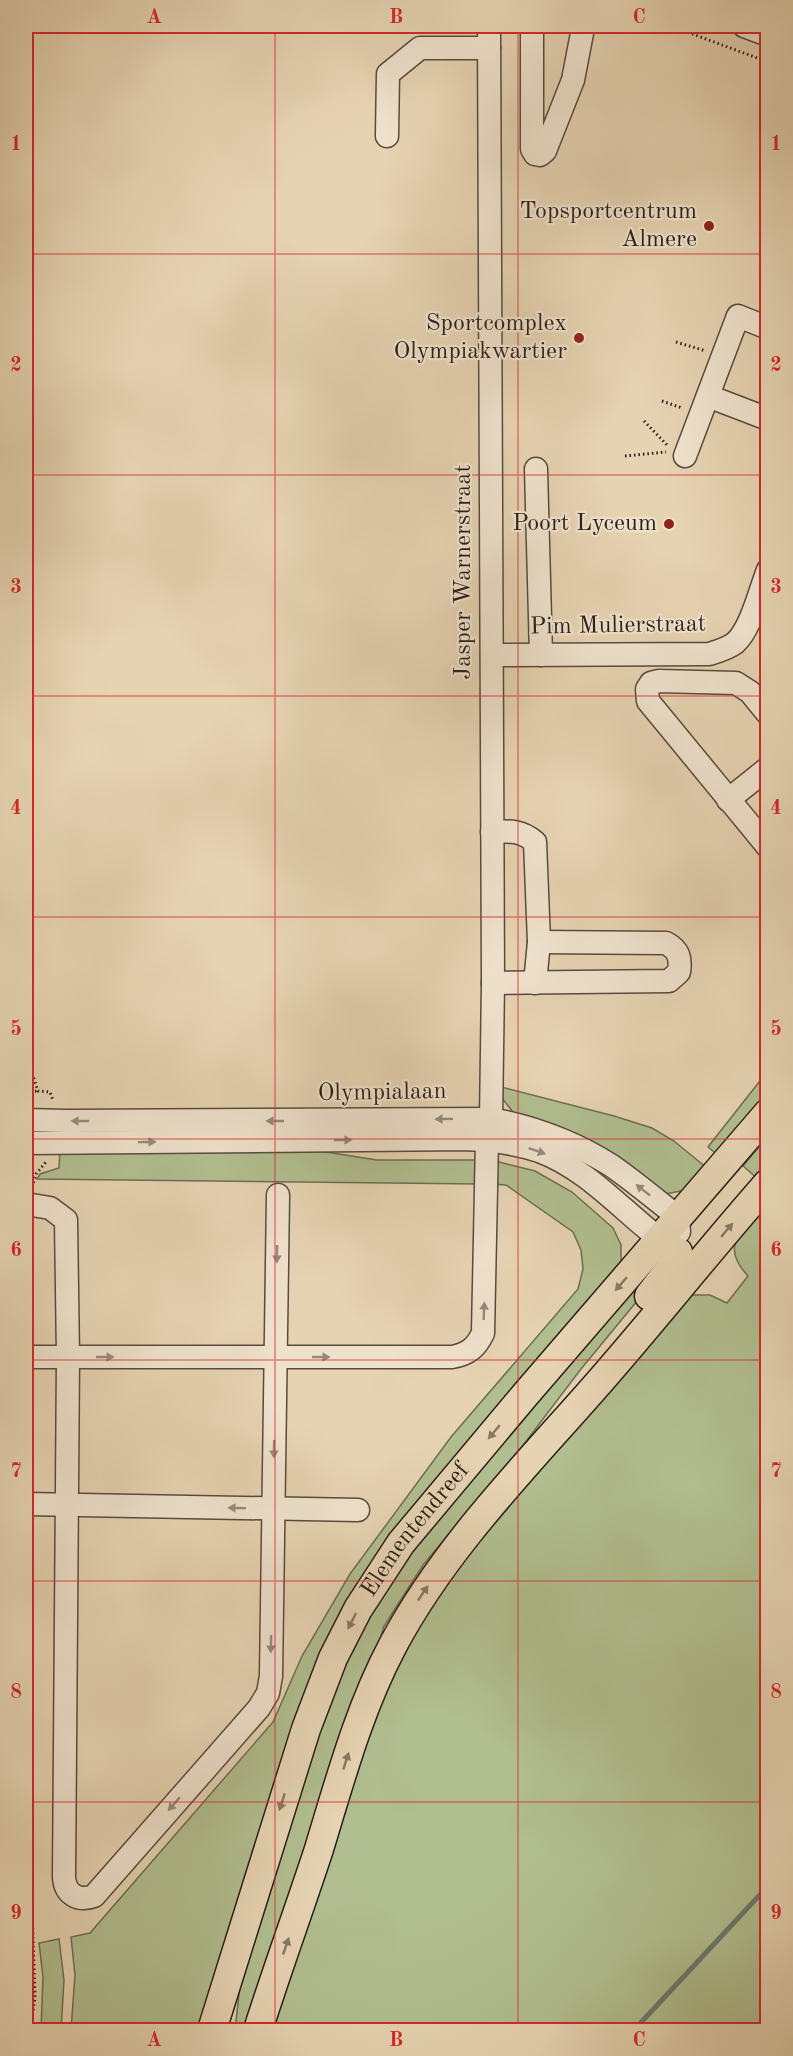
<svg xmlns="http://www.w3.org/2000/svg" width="793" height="2056" font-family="'Old Standard TT',serif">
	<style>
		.green { fill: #b1be8f; stroke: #6d6e54; stroke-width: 1.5 }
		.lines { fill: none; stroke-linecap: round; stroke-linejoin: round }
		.stream { stroke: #6a7a70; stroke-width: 5 }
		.minor-casing { stroke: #584b3e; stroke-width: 25 }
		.major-casing { stroke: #291e18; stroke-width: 31 }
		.path { stroke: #291e18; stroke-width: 3; stroke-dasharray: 1.5 3; stroke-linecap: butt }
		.minor { stroke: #efe2cd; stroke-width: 22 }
		.major { stroke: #e6d3b2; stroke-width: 28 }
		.oneway { fill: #968a7c }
		.oneway2 { fill: #887865 }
		.grid { fill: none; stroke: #d62828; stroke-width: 1.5; stroke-opacity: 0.55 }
		.poi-dot { fill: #8f2418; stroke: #efe2cd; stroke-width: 2 }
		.labels { text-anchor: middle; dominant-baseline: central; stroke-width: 4.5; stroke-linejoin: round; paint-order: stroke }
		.poi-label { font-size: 24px; fill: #291e18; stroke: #efe2cd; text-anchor: end }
		.street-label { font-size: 24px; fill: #291e18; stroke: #efe2cd }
		.neatline { fill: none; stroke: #d62828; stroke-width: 2 }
		.grid-label { font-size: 20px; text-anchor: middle; font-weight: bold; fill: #d62828 }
	</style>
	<rect width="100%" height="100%" fill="#e6d3b2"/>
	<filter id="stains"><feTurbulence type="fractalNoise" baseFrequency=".00333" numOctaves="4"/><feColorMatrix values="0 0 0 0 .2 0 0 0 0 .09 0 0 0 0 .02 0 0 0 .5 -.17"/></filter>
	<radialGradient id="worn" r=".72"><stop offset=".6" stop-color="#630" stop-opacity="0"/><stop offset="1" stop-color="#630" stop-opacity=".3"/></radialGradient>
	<g class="green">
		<path d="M 767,1072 L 767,1099 L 719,1156 L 708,1147 Z"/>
		<path d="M 501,1087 L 614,1116 L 652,1128 L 674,1141 L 708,1169 L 686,1190 L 665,1194 L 517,1117 L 501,1097 Z"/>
		<path d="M 767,1137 L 767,1170 L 759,1180 L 743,1166 Z"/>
		<path d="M 60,1148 L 307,1149 L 377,1160 L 480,1160 L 479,1184 L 37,1179 L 40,1174 L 59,1168 Z"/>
		<path d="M 499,1162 L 535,1171 L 572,1192 L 613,1228 L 621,1245 L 621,1263 L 386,1550 L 203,2030 L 71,2030 L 75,1975 L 71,1937 L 90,1933 L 273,1722 L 302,1656 L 350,1574 L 451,1437 L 578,1289 L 583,1269 L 581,1250 L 573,1232 L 506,1185 L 490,1184 L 491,1170 Z"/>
		<path d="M 756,1210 L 768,1220 L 767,2030 L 272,2030 L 376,1703 L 441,1582 L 691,1295 L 710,1295 L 727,1303 L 748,1276 C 722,1248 738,1236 756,1210 Z"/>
		<path d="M 631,1286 L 642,1295 L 581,1369 L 524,1444 L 423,1565 L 384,1626 L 372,1666 L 246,2030 L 235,2030 L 242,1968 L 320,1716 L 378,1594 Z"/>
		<path d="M 59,1939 L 64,1980 L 61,2030 L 41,2030 L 43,1977 L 39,1943 Z"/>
		<path d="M 26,1943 L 28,1943 L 27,2030 L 26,2030 Z"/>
	</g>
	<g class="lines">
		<path class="stream" d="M 634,2030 L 768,1886"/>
		<g class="minor-casing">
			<g id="minor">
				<path d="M 532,26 L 532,149 L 535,154 L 540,155 L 545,151 L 573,80 L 583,28"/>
				<path d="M 744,26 L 768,35"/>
				<path d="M 387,136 L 388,74 L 420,48 L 489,48"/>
				<path d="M 708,396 L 768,419"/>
				<path d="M 685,456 L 738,316 L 768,328"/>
				<path d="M 536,469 L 541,655"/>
				<path d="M 492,655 L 709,654 C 719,651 727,649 735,643 C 751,629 760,590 768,570"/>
				<path d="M 768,714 L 750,692 L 736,683 L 659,681 L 651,683 L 647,689 L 648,701 L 768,847"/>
				<path d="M 728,800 L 768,768"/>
				<path d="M 492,832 C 510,831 521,830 535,842 L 539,942 L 535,983"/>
				<path d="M 493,983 L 669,981 L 679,972 C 681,958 679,950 666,943 L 539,942"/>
				<path d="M 26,1120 L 66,1121 L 491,1119 C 533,1127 576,1143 612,1166 C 635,1182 656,1200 678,1217 L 679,1232"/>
				<path d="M 26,1143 L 466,1139 C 491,1140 515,1143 539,1151 C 591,1170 628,1218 673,1249"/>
				<path d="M 26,1204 L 50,1208 L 66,1220 L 68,1357 L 64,1877 C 65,1894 78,1902 94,1896 L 259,1708 L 268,1693 L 271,1676 L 278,1195"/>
				<path d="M 26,1357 L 452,1357 C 468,1354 476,1348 483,1333 L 487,1140 L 491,1119 L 493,983 L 489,26"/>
				<path d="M 26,1504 L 358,1510"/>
			</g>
		</g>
		<g class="major-casing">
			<g id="major">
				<path d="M 649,1296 L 669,1270 L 678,1252"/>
				<path id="s1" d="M 212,2030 L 306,1729 L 333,1658 L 358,1609 L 401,1543 L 525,1395 L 768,1113"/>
				<path d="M 258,2030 C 277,1970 299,1910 319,1849 C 340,1780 359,1709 393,1645 C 444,1549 523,1469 595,1387 C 654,1320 709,1250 768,1183"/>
			</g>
		</g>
		<g class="path">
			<path d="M 671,26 L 768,62"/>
			<path d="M 26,124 L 26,403"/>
			<path d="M 676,342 L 706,351"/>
			<path d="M 662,401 L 682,408"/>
			<path d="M 644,421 L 668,446"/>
			<path d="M 625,456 L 666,452"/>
			<path d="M 26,570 L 28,1036 L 30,1067 L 38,1091 L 50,1092 L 53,1100"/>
			<path d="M 26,1092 L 38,1091"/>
			<path d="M 32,1187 L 36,1174 L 46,1162"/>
			<path d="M 27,1223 L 30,1339"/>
			<path d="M 29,1486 L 30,1376"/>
			<path d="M 29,1523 L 30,1848 L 35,1998 L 30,2030"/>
		</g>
		<use href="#minor" class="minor"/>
		<use href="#major" class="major"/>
	</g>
	<defs><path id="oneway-solid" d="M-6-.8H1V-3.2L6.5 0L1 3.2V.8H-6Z" transform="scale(1.5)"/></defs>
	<g class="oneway">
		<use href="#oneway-solid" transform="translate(444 1119) rotate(179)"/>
		<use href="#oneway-solid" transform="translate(80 1121) rotate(180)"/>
		<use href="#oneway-solid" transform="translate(275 1121) rotate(180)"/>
		<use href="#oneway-solid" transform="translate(343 1140)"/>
		<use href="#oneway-solid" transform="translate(147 1142) rotate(-1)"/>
		<use href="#oneway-solid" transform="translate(537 1151) rotate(19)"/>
		<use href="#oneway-solid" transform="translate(643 1190) rotate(-142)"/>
		<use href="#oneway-solid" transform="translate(277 1254) rotate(91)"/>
		<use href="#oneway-solid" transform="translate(484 1311) rotate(-88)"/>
		<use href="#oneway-solid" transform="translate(105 1357)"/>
		<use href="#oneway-solid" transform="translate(321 1357)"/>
		<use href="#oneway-solid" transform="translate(274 1449) rotate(91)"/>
		<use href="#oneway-solid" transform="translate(237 1508) rotate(-179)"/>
		<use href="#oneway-solid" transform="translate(271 1644) rotate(91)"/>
		<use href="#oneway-solid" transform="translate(174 1804) rotate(131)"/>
	</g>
	<g class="oneway2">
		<use href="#oneway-solid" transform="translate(727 1230) rotate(-50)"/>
		<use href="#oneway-solid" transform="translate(621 1284) rotate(131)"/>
		<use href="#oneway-solid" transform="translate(494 1432) rotate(130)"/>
		<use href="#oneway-solid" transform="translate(423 1593) rotate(-56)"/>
		<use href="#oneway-solid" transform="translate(352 1621) rotate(117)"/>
		<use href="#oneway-solid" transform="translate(346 1761) rotate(-72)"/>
		<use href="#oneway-solid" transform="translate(282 1802) rotate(108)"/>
		<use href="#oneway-solid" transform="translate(286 1946) rotate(-71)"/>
	</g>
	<path class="grid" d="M 275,26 L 275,2030M 518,26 L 518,2030M 26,254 L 768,254M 26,475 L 768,475M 26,696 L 768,696M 26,917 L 768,917M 26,1139 L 768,1139M 26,1360 L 768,1360M 26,1581 L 768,1581M 26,1802 L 768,1802"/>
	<g class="poi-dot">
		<circle cx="709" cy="226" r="6"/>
		<circle cx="579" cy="338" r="6"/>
		<circle cx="669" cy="524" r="6"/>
	</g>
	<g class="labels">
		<g class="poi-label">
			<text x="697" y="212">Topsportcentrum<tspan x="697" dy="28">Almere</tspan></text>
			<text x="567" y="324">Sportcomplex<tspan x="567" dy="28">Olympiakwartier</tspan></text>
			<text x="657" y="524">Poort Lyceum</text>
		</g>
		<g class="street-label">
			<text transform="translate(464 572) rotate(-90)">Jasper Warnerstraat</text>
			<text transform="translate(618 626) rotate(-1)">Pim Mulierstraat</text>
			<text transform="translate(382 1093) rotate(-1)">Olympialaan</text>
			<text stroke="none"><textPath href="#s1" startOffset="544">Elementendreef</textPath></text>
		</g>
	</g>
	<rect width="793" height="2056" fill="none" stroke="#e6d3b2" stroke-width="66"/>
	<rect x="33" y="33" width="727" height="1990" class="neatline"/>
	<g class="grid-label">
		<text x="154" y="23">A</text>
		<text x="396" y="23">B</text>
		<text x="639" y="23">C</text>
		<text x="16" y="150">1</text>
		<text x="776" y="150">1</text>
		<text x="16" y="371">2</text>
		<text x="776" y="371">2</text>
		<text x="16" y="593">3</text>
		<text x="776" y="593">3</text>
		<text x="16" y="814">4</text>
		<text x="776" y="814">4</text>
		<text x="16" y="1035">5</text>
		<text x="776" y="1035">5</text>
		<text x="16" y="1256">6</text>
		<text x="776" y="1256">6</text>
		<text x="16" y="1477">7</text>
		<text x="776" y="1477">7</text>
		<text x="16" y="1698">8</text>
		<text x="776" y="1698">8</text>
		<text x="16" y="1919">9</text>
		<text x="776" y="1919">9</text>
		<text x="154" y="2046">A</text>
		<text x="396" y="2046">B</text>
		<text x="639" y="2046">C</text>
	</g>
	<rect width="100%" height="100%" filter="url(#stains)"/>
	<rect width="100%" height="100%" fill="url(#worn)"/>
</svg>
